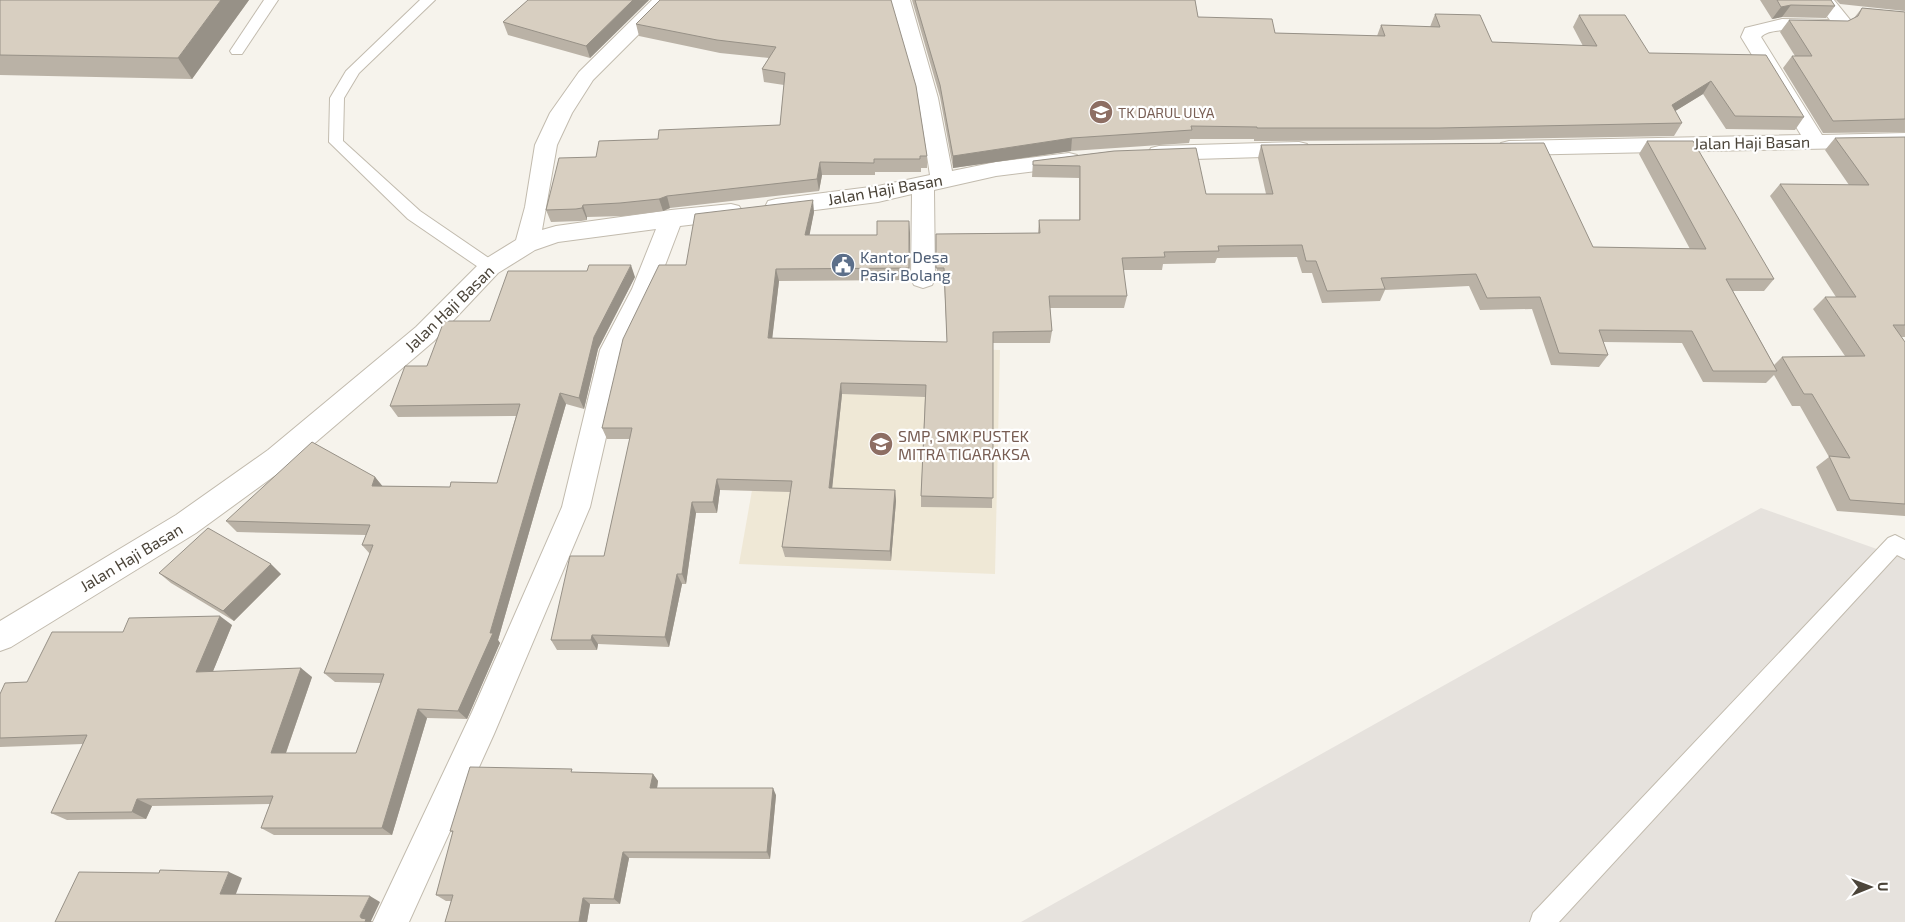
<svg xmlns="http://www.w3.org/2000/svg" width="1905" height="922" font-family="'Exo 2',sans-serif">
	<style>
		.industrial { fill: #e6e2dd }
		.education { fill: #efe8d6 }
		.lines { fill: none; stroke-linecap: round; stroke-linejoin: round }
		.lane-casing { stroke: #c2bbae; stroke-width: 2 }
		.street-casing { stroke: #c2bbae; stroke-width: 2 }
		.lane { fill: #fff; fill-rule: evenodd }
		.street { fill: #fff; fill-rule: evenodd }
		.wall { fill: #bab2a6 }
		.shaded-wall { fill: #979187 }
		.building { fill: #d8cfc1; stroke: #979187 }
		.labels { text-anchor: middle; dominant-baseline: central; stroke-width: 4.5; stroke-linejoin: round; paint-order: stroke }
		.far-education-label { font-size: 14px; fill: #785e54; stroke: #fff; text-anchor: start }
		.street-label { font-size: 16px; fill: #4b4439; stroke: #fff }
		.service-label { font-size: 16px; fill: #4e5e75; stroke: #fff; text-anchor: start }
		.education-label { font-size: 16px; fill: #785e54; stroke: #fff; text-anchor: start }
	</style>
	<rect width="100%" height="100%" fill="#f6f3ec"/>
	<path class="industrial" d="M 1761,508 L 1905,559 L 1905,922 L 1021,922 Z"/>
	<path class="education" d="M 778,343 L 1000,350 L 995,574 L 739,564 Z"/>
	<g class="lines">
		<g class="lane-casing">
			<g id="lane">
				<path d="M 264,0 L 278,0 L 242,54 L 232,54 L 230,51 Z"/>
				<path d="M 420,0 L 435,0 L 359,73 L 344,98 L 343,141 L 420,211 L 496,263 L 498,267 L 496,271 L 490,273 L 484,271 L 408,219 L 329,142 L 330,98 L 346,71 Z"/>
				<path d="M 1895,535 L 1905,540 L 1905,559 L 1897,555 L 1559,922 L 1530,922 L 1533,913 L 1888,538 Z"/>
			</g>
		</g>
		<g class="street-casing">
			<g id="street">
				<path d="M 652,0 L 673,0 L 593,80 L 572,113 L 557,145 L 542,230 L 556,226 L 671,210 L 731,204 L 739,206 L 743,212 L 739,218 L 731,220 L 680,226 L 656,289 L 626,350 L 590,507 L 494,734 L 409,922 L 373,922 L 472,712 L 562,507 L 600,350 L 632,289 L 656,229 L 558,242 L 535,250 L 498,273 L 434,341 L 288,466 L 196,533 L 11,647 L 0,651 L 0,621 L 176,515 L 268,450 L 416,327 L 482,261 L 516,240 L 525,207 L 535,145 L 550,113 L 579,72 Z"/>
				<path d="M 890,0 L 910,0 L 938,98 L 952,171 L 996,162 L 1069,153 L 1077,155 L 1080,160 L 1077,165 L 1069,167 L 996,176 L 934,190 L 935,279 L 932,285 L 923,288 L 914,285 L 911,279 L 912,194 L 878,202 L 776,215 L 768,213 L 765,207 L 768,201 L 776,199 L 878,186 L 930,175 L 918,98 Z"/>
				<path d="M 1814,0 L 1834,0 L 1851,21 L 1847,28 C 1828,40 1776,21 1761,37 L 1822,135 L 1905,133 L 1905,147 L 1509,155 L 1501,153 L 1498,148 L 1501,143 L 1509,141 L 1801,135 L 1741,37 L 1745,28 L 1782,19 L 1830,20 Z"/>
				<path d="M 1299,142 L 1307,144 L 1310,149 L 1307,154 L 1299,156 L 1159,160 L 1151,158 L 1148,153 L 1151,148 L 1159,146 Z"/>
			</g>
		</g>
		<use href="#lane" class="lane"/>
		<use href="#street" class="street"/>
	</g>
	<g class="wall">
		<path d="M 0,0 L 249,0 L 192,79 L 0,75 Z"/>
		<path d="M 528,0 L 649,0 L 590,58 L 508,35 L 503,22 Z"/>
		<path d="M 891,0 L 927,156 L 927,168 L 921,168 L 921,172 L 875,172 L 875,175 L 822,175 L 819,191 L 670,208 L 663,211 L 624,216 L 587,217 L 587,220 L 581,221 L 551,222 L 546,210 L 596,157 L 658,139 L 780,125 L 784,85 L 764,82 L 762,69 L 769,58 L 720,53 L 639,36 L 636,24 Z"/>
		<path d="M 912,0 L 1195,0 L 1198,17 L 1275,33 L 1377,36 L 1381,25 L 1430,27 L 1435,14 L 1492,42 L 1583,46 L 1573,27 L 1579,15 L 1649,53 L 1804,117 L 1795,130 L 1726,129 L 1703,94 L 1675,111 L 1682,123 L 1674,136 L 1433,140 L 1254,141 L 1254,139 L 1190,139 L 1189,143 L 1071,151 L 953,168 L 940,97 Z"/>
		<path d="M 1760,0 L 1831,0 L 1835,6 L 1826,18 L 1782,17 L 1772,19 Z"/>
		<path d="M 1836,0 L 1905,0 L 1905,11 L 1840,4 Z"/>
		<path d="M 1862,8 L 1905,12 L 1905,132 L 1823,133 L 1783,68 L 1792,56 L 1795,56 L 1780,32 L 1789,20 L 1848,21 L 1854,18 Z"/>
		<path d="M 1905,137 L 1905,337 L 1901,337 L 1905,342 L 1905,516 L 1837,511 L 1816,467 L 1829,457 L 1800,406 L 1792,406 L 1774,375 L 1766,383 L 1703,382 L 1682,343 L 1603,342 L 1608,355 L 1599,367 L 1551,365 L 1532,309 L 1480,310 L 1469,286 L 1385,290 L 1380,301 L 1322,303 L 1312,273 L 1302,273 L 1297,257 L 1217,258 L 1215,263 L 1163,264 L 1162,270 L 1123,270 L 1127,296 L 1124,308 L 1050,308 L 1052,331 L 1050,343 L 993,343 L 992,508 L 921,507 L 921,496 L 925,397 L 842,394 L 832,488 L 895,490 L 896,501 L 891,561 L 785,557 L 782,547 L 790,492 L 720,490 L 717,513 L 696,513 L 686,584 L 682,584 L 669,647 L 598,644 L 597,650 L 557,650 L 551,640 L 604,556 L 630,439 L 607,439 L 602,428 L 686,265 L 814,212 L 809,235 L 877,235 L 910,233 L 909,280 L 779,281 L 772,338 L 947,342 L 944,280 L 937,280 L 936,234 L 1038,233 L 1039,220 L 1079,220 L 1079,178 L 1032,177 L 1033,161 L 1114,151 L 1206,194 L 1266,194 L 1258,158 L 1261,145 L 1593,247 L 1690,249 L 1639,154 L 1647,141 L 1774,279 L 1764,291 L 1733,291 L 1774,365 L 1782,357 L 1845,356 L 1813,309 L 1825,297 L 1836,297 L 1770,196 L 1780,184 L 1849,185 L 1825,150 L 1835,138 Z"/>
		<path d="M 635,277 L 598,349 L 584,409 L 566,404 L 498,640 L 500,643 L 467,719 L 427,718 L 392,835 L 274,835 L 261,828 L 270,804 L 152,806 L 146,819 L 67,820 L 51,813 L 83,744 L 0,747 L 0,694 L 27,682 L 123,632 L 232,625 L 213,671 L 312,677 L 286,753 L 356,753 L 381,683 L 335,682 L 324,673 L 370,554 L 362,545 L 366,535 L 237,532 L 226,521 L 375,477 L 382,486 L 450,487 L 497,483 L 516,416 L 398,417 L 390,406 L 427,366 L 490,321 Z"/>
		<path d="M 159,573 L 281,574 L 234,621 L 171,583 Z"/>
		<path d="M 575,772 L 653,774 L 658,781 L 657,788 L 776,795 L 770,859 L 629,858 L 620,904 L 590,904 L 587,922 L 445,922 L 451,901 L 446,901 L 436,895 L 453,833 L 450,831 Z"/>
	</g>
	<g class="shaded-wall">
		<path d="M 221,0 L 249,0 L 192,79 L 178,58 Z"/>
		<path d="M 633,0 L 649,0 L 590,58 L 586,46 Z"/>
		<path d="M 1791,5 L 1782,17 L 1772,19 L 1781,7 Z"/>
		<path d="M 1711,81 L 1703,94 L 1664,118 L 1672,105 Z"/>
		<path d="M 1072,138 L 1071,151 L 953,168 L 953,156 Z"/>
		<path d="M 820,162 L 822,175 L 819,191 L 817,179 Z"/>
		<path d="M 667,196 L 670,208 L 663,211 L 659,199 Z"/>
		<path d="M 813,200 L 814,212 L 807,248 L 805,235 Z"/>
		<path d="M 583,205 L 587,217 L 587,220 L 582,208 Z"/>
		<path d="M 909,221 L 910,233 L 909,280 Z"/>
		<path d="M 631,265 L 635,277 L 598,349 L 584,409 L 579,398 L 594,337 Z"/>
		<path d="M 776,269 L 779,281 L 771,349 L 768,338 Z"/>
		<path d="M 841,383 L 842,394 L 831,499 L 829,488 Z"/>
		<path d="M 560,393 L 566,404 L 498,640 L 500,643 L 467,719 L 458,711 L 490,633 Z"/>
		<path d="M 375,477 L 384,488 L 372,486 Z"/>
		<path d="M 717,479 L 720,490 L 717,513 L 713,502 Z"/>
		<path d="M 895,490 L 896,501 L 891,561 L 890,551 Z"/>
		<path d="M 692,502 L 696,513 L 686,584 L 682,574 Z"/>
		<path d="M 271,564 L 281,574 L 234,621 L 223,611 Z"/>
		<path d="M 677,574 L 682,584 L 669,647 L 665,637 Z"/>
		<path d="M 220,616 L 232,625 L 209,681 L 196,672 Z"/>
		<path d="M 592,635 L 598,644 L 597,650 L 591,640 Z"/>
		<path d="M 301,668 L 312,677 L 283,761 L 271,753 Z"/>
		<path d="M 418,709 L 427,718 L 392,835 L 382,828 Z"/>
		<path d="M 653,774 L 658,781 L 656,795 L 650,788 Z"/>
		<path d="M 773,788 L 776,795 L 770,859 L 767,852 Z"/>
		<path d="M 137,799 L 152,806 L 146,819 L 132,812 Z"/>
		<path d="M 623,852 L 629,858 L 620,904 L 614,899 Z"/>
		<path d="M 229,872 L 242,878 L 234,899 L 220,894 Z"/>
		<path d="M 370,896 L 380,902 L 371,921 L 373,922 L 365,922 L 361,918 L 360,916 Z"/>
		<path d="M 583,898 L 590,904 L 587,922 L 579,922 Z"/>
	</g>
	<g class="building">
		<path d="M 0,0 L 221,0 L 178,58 L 0,55 Z"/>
		<path d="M 528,0 L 633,0 L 586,46 L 503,22 Z"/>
		<path d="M 660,0 L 891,0 L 916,86 L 927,156 L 920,156 L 920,159 L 874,159 L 874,163 L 820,162 L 817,179 L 667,196 L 659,199 L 620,203 L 583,205 L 582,208 L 576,209 L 546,210 L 559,158 L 596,157 L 599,141 L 658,139 L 659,130 L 780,125 L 785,73 L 762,69 L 776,47 L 717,40 L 636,24 Z"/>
		<path d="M 915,0 L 1195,0 L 1198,17 L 1272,19 L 1275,33 L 1385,36 L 1381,25 L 1440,27 L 1435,14 L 1480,15 L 1492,42 L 1597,46 L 1579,15 L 1625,15 L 1649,53 L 1766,55 L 1804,117 L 1735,116 L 1711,81 L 1672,105 L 1682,123 L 1439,128 L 1257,128 L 1257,127 L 1191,126 L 1192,130 L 1072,138 L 953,156 L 940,85 Z"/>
		<path d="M 1777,0 L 1831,0 L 1835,6 L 1791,5 L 1781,7 Z"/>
		<path d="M 1862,8 L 1905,12 L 1905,119 L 1833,121 L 1792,56 L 1812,56 L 1789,20 L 1848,21 L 1858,16 Z"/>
		<path d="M 1905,137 L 1905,325 L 1893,325 L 1905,342 L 1905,504 L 1850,500 L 1829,456 L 1850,458 L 1812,394 L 1804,394 L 1782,357 L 1865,356 L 1825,297 L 1856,297 L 1780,184 L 1869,185 L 1835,138 Z"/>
		<path d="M 1647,141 L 1693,141 L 1774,279 L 1726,279 L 1777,371 L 1713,371 L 1692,331 L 1599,330 L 1608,355 L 1559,353 L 1540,297 L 1487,298 L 1476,274 L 1381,278 L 1385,289 L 1327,291 L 1316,261 L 1306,261 L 1302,245 L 1218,246 L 1219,251 L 1164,252 L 1165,257 L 1122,258 L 1127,296 L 1049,296 L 1052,331 L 993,332 L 993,498 L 921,496 L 926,385 L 841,383 L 829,488 L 895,490 L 890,551 L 782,547 L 792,481 L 717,479 L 713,502 L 692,502 L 682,574 L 677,574 L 665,637 L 592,635 L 591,640 L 551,640 L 570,556 L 604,556 L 632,428 L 602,428 L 623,339 L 659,265 L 686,265 L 695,214 L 813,200 L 805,235 L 877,235 L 877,221 L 909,221 L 909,268 L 776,269 L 768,338 L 947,342 L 944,268 L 936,268 L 936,234 L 1040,233 L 1039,220 L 1080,220 L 1080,166 L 1033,165 L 1033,161 L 1114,151 L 1196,148 L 1206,194 L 1273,194 L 1261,145 L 1544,143 L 1593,247 L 1706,249 Z"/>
		<path d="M 589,265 L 631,265 L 594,337 L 579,398 L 560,393 L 490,633 L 493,633 L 458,711 L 418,709 L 382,828 L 261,828 L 273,796 L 137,799 L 132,812 L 51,813 L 87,735 L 0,738 L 0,694 L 5,683 L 27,682 L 52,632 L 123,632 L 129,618 L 220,616 L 196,672 L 301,668 L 271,753 L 356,753 L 384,674 L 324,673 L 373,545 L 362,545 L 370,525 L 226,521 L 312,442 L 375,477 L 372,486 L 450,487 L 451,482 L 497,483 L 520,404 L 390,406 L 405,366 L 427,366 L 444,321 L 490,321 L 508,271 L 587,271 Z"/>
		<path d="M 208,528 L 271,564 L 223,611 L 159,573 Z"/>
		<path d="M 470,767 L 572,769 L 571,772 L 653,774 L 650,788 L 773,788 L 767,852 L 623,852 L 614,899 L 583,898 L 579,922 L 445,922 L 453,895 L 436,895 L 453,831 L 450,831 Z"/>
		<path d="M 160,870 L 229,872 L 220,894 L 370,896 L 360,916 L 361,918 L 366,919 L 365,922 L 55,922 L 79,872 L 159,873 Z"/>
	</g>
	<defs>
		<g id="school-disc" transform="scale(1.25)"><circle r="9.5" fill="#8d6e63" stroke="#fff"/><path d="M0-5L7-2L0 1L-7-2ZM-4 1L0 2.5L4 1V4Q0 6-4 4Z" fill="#fff"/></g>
		<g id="civic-disc" transform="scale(1.25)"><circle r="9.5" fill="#5c6f8a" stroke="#fff"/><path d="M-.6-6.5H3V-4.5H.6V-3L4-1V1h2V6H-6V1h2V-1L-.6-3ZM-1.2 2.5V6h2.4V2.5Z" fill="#fff"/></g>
	</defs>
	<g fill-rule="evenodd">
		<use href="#school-disc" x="1101" y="112"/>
		<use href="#civic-disc" x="843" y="265"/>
		<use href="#school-disc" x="881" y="444"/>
	</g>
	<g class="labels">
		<g class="far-education-label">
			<text x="1118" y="112">TK DARUL ULYA</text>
		</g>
		<g class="street-label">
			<text transform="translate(1752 142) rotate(-1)">Jalan Haji Basan</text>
			<text transform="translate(885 189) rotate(-10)">Jalan Haji Basan</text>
			<text transform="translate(449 308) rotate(-44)">Jalan Haji Basan</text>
			<text transform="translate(131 557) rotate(-31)">Jalan Haji Basan</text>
		</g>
		<g class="service-label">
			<text x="860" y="256">Kantor Desa<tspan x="860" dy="18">Pasir Bolang</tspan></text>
		</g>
		<g class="education-label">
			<text x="898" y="435">SMP, SMK PUSTEK<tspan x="898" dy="18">MITRA TIGARAKSA</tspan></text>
		</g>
	</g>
	<g transform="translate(1870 887) rotate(89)" stroke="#ffffff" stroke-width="4" paint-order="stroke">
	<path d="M0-4L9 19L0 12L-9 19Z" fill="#4b4439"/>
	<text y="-8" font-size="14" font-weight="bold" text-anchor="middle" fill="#4b4439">U</text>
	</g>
</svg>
